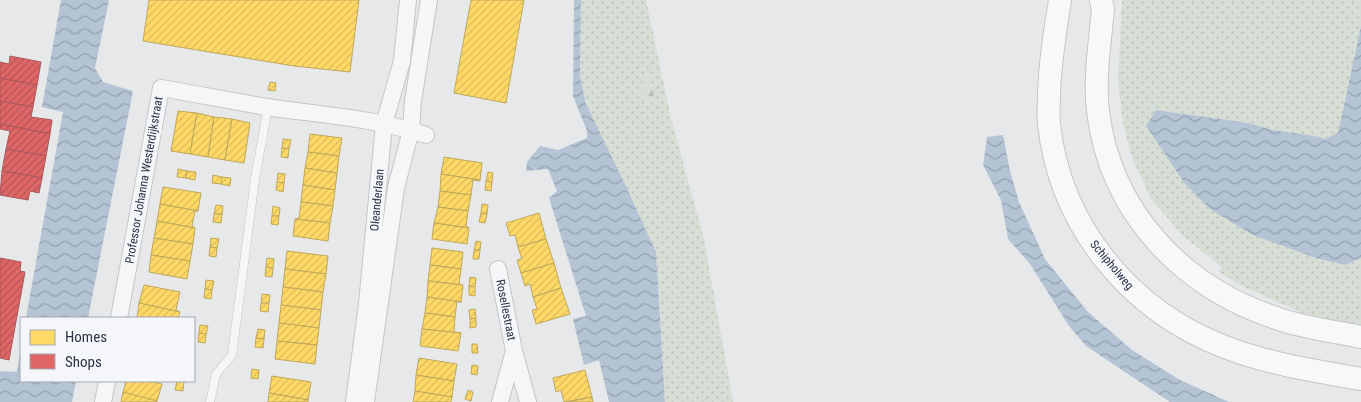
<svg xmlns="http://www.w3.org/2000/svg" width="1361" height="402" font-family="'Roboto Condensed',sans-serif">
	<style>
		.grass { fill: url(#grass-dots) }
		.forest { fill: url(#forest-firs) }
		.water { fill: url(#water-waves) }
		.homes { fill: url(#homes-hatch); stroke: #bfa85c }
		.shops { fill: url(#shops-hatch); stroke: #aa575c }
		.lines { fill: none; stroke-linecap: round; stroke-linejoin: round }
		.service-casing { stroke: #c4c6c8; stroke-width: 9 }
		.minor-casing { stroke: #c4c6c8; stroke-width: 18 }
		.secondary-casing { stroke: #c4c6c8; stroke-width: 24 }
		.service { stroke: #f5f6f7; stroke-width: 8 }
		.minor { stroke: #f5f6f7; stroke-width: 16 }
		.secondary { stroke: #f8f8f8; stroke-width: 22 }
		.labels { text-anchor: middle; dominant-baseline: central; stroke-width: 5; stroke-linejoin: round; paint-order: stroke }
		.street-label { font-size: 12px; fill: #2b3445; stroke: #f4f6f9 }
	</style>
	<defs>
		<pattern id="grass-dots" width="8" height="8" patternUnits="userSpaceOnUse" patternTransform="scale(1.25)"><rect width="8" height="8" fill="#d6ded6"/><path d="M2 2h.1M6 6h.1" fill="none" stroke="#b8bfb9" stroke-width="1.8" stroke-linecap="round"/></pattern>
		<pattern id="forest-firs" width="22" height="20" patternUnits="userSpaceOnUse" patternTransform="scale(1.25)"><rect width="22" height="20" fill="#d6ded6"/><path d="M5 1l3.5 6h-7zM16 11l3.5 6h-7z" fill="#b8bfb9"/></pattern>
		<pattern id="water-waves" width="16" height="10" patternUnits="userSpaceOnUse" patternTransform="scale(1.25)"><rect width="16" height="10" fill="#b4c4d5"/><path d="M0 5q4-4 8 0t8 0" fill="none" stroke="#93a0af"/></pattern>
		<pattern id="homes-hatch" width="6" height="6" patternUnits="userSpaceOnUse" patternTransform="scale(1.25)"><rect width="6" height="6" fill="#ffd966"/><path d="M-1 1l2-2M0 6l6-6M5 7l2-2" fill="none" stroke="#dbbb5a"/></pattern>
		<pattern id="shops-hatch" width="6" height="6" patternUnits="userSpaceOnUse" patternTransform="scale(1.25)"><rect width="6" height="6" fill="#e06666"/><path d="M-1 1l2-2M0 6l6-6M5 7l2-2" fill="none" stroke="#b65556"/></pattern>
	</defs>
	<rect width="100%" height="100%" fill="#e6e8ea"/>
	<g class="grass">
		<path d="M 581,0 L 646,0 L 671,118 L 704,239 L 733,402 L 665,402 L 656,252 L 624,182 L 586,104 L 580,76 Z"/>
		<path d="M 1122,0 L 1361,0 L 1361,26 L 1338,133 L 1326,140 L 1314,136 L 1273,130 L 1248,123 L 1156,110 L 1146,126 L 1185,184 L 1210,209 L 1316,258 L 1345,265 L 1361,258 L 1361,330 L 1300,312 L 1240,285 L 1219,272 L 1222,267 L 1184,237 L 1151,199 L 1133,160 L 1123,124 L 1118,81 Z"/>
	</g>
	<path class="forest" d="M 648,68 L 655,103 L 643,100 L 641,79 Z"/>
	<g class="water">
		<path d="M 61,0 L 109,0 L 95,68 L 103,82 L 133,91 L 88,318 L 26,318 L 63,112 L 42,107 Z"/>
		<path d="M 574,0 L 581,0 L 580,76 L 586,104 L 624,182 L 656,252 L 665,402 L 609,402 L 599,360 L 584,365 L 573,319 L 586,316 L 549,198 L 557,191 L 548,169 L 526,171 L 527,162 L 540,146 L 558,150 L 587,138 L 587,131 L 573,96 Z"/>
		<path d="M 1361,26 L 1361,258 L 1345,265 L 1316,258 L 1253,235 L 1210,209 L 1185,184 L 1146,126 L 1156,110 L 1248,123 L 1273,130 L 1314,136 L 1326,139 L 1338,133 Z"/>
		<path d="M 1003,135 L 1010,171 L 1019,202 L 1045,259 L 1088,312 L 1132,350 L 1180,380 L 1229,402 L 1170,402 L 1086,346 L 1069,326 L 1030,264 L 1008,239 L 1001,200 L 983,165 L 987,137 Z"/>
		<path d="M 21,346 L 21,381 L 76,381 L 72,402 L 0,402 L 0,371 L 17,372 Z"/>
	</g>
	<g class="homes">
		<path d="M 149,0 L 359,0 L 350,72 L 294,66 L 143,41 Z"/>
		<path d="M 471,0 L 524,0 L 506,103 L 454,93 Z"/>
		<path d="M 270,82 L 276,83 L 275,91 L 268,90 Z"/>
		<path d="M 178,111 L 197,113 L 190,154 L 171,151 Z"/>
		<path d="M 197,113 L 214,117 L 208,157 L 190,154 Z"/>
		<path d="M 214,117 L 232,119 L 225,160 L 208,157 Z"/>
		<path d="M 232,119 L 250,123 L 244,163 L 225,160 Z"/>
		<path d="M 310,134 L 342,138 L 339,156 L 308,152 Z"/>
		<path d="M 283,139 L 291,140 L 289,149 L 282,148 Z"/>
		<path d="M 282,148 L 289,149 L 288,158 L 281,157 Z"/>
		<path d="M 308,152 L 339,156 L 337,173 L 305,168 Z"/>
		<path d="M 444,157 L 482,163 L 480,180 L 441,174 Z"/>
		<path d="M 305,168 L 337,173 L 335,190 L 303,185 Z"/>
		<path d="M 178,169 L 187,171 L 186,178 L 177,177 Z"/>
		<path d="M 187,171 L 196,172 L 195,180 L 186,178 Z"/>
		<path d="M 488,172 L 493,173 L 492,182 L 486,181 Z"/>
		<path d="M 278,173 L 285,174 L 284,183 L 277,182 Z"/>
		<path d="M 441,174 L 480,180 L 480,181 L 473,180 L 471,195 L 440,191 Z"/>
		<path d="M 213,175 L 222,177 L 221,184 L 212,183 Z"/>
		<path d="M 222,177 L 231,178 L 230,186 L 221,184 Z"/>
		<path d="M 486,181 L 492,182 L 491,191 L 485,190 Z"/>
		<path d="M 277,182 L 284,183 L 283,192 L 276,190 Z"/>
		<path d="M 303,185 L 335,190 L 333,206 L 301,202 Z"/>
		<path d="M 163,187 L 201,193 L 198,211 L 160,204 Z"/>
		<path d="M 440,191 L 471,195 L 468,211 L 438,207 Z"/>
		<path d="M 301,202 L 333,206 L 330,223 L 295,219 L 299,218 Z"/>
		<path d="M 160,204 L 198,211 L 195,211 L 192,226 L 195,228 L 157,221 Z"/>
		<path d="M 482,204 L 488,205 L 487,214 L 481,213 Z"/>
		<path d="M 216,205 L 223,206 L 222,214 L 214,214 Z"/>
		<path d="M 273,206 L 280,208 L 279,216 L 272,216 Z"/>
		<path d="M 438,207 L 468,211 L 466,226 L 469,228 L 434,223 Z"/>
		<path d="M 481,213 L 487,214 L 485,223 L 479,222 Z"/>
		<path d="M 539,213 L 546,239 L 518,247 L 515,235 L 510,236 L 506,223 Z"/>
		<path d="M 214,214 L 222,214 L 221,223 L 213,222 Z"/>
		<path d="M 272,216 L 279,216 L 278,225 L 271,224 Z"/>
		<path d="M 295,219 L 330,223 L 328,241 L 293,236 Z"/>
		<path d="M 157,221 L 195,228 L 193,244 L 154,238 Z"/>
		<path d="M 434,223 L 469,228 L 467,244 L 432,239 Z"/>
		<path d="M 154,238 L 193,244 L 190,261 L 151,255 Z"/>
		<path d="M 211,238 L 219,239 L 217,248 L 210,247 Z"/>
		<path d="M 546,239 L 554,263 L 521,273 L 517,260 L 522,259 L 518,247 Z"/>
		<path d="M 476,241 L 481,242 L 480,250 L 474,250 Z"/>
		<path d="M 210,247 L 217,248 L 216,257 L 209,256 Z"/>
		<path d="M 432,248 L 463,252 L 461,269 L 430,265 Z"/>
		<path d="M 474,250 L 480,250 L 479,259 L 473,259 Z"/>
		<path d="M 287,251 L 328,256 L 326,274 L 285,269 Z"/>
		<path d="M 151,255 L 190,261 L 187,279 L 149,272 Z"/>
		<path d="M 267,258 L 274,259 L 273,268 L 266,267 Z"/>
		<path d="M 554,263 L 561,288 L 533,297 L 530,284 L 525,286 L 521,273 Z"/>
		<path d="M 430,265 L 461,269 L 459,284 L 463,285 L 428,281 Z"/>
		<path d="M 266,267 L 273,268 L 272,277 L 265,276 Z"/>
		<path d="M 285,269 L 326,274 L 323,292 L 283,287 Z"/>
		<path d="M 470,277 L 476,278 L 475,287 L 469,286 Z"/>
		<path d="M 206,280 L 214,281 L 212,290 L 205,289 Z"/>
		<path d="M 428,281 L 463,285 L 461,302 L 427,297 Z"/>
		<path d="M 144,285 L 180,292 L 176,310 L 180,312 L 139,303 Z"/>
		<path d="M 469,286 L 475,287 L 475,296 L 469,295 Z"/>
		<path d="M 283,287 L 323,292 L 321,310 L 281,305 Z"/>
		<path d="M 561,288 L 570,314 L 536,324 L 532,310 L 537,309 L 533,297 Z"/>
		<path d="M 205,289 L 212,290 L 211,299 L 204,298 Z"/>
		<path d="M 262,294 L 270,295 L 269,303 L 261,303 Z"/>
		<path d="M 427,297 L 461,302 L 457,301 L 455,317 L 425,313 Z"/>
		<path d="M 139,303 L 180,312 L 178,318 L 137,318 Z"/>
		<path d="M 261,303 L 269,303 L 268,312 L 260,311 Z"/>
		<path d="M 281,305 L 321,310 L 319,328 L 279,323 Z"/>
		<path d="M 475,309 L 476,318 L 470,319 L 469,310 Z"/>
		<path d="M 425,313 L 455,317 L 454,332 L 461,333 L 422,329 Z"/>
		<path d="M 476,318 L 476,327 L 470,328 L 470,319 Z"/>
		<path d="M 279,323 L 319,328 L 317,345 L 277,341 Z"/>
		<path d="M 200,325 L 208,326 L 206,334 L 199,333 Z"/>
		<path d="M 258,329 L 265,330 L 264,339 L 256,338 Z"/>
		<path d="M 422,329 L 461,333 L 458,351 L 420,346 Z"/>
		<path d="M 199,333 L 206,334 L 205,343 L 198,342 Z"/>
		<path d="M 256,338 L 264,339 L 263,348 L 255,347 Z"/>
		<path d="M 277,341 L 317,345 L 315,364 L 275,359 Z"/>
		<path d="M 472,344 L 477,344 L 478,353 L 472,353 Z"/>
		<path d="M 419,358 L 457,364 L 454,381 L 416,375 Z"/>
		<path d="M 472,365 L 478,366 L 477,375 L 471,374 Z"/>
		<path d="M 252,369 L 259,370 L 258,379 L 251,378 Z"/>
		<path d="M 585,370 L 592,397 L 564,402 L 561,390 L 556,392 L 553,378 Z"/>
		<path d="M 416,375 L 454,381 L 452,397 L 415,391 Z"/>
		<path d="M 272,376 L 311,382 L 308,400 L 269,393 Z"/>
		<path d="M 126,381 L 149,381 L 162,384 L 157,401 L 123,393 Z"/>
		<path d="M 177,381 L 184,382 L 183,391 L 175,390 Z"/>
		<path d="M 468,390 L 473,392 L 471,401 L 465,399 Z"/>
		<path d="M 415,391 L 452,397 L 451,402 L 413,402 Z"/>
		<path d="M 123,392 L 157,401 L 157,402 L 121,402 Z"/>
		<path d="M 269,393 L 308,400 L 308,402 L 268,402 Z"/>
		<path d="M 592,397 L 593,402 L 568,402 Z"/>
	</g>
	<g class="shops">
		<path d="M 10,56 L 41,62 L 37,85 L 0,78 L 0,62 L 9,64 Z"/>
		<path d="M 0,78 L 37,85 L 33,107 L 0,101 Z"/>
		<path d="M 0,101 L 33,107 L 31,117 L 52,120 L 50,134 L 0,124 Z"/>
		<path d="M 0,124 L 50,134 L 46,156 L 6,149 L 10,131 L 0,129 Z"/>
		<path d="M 6,149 L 46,156 L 42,178 L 2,171 Z"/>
		<path d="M 2,171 L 42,178 L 39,193 L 30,191 L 28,200 L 0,195 Z"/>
		<path d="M 0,258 L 21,262 L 20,271 L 25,272 L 9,360 L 0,358 Z"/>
	</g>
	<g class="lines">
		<g class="service-casing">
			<path id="service" d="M 210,402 L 216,374 L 232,355 L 255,179 L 268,107"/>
		</g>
		<g class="minor-casing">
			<g id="minor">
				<path d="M 498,269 L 514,351 L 500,402"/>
				<path d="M 119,318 L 161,88 C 196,94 231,101 267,107 C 320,115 375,118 426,135"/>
				<path d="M 514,351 L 528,402"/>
				<path d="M 103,402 L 107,381"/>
				<path d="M 354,402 L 367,304 L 384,124 L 402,61 L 408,0"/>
				<path d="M 366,402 L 396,188 L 411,130 L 413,101 L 429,0"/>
			</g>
		</g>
		<g class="secondary-casing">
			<g id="secondary">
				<path d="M 1060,0 C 1055,31 1050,62 1049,94 C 1049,104 1048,114 1049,124 C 1060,226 1130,311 1225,347 C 1268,364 1316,371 1361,379"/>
				<path d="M 1101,0 L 1103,9 C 1100,43 1094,78 1098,111 C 1110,212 1182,287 1276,318 C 1303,328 1333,331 1361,337"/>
			</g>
		</g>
		<use href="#service" class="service"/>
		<use href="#minor" class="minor"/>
		<use href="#secondary" class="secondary"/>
	</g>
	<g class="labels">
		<g class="street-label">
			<text transform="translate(144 180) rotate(-80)">Professor Johanna Westerdijkstraat</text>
			<text transform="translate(377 200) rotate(-85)">Oleanderlaan</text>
			<text transform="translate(1112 265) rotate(50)">Schipholweg</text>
			<text transform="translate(506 310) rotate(79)">Rosellestraat</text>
		</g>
	</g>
	<rect x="20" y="317" width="175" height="65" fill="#f4f6f9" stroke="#a4a8b1"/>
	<rect x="30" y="330" width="25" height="15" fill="#ffd966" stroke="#a4a8b1"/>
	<text x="65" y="342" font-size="15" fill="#2b3445">Homes</text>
	<rect x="30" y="354" width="25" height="15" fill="#e06666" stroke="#a4a8b1"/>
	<text x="65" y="367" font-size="15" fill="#2b3445">Shops</text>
</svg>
